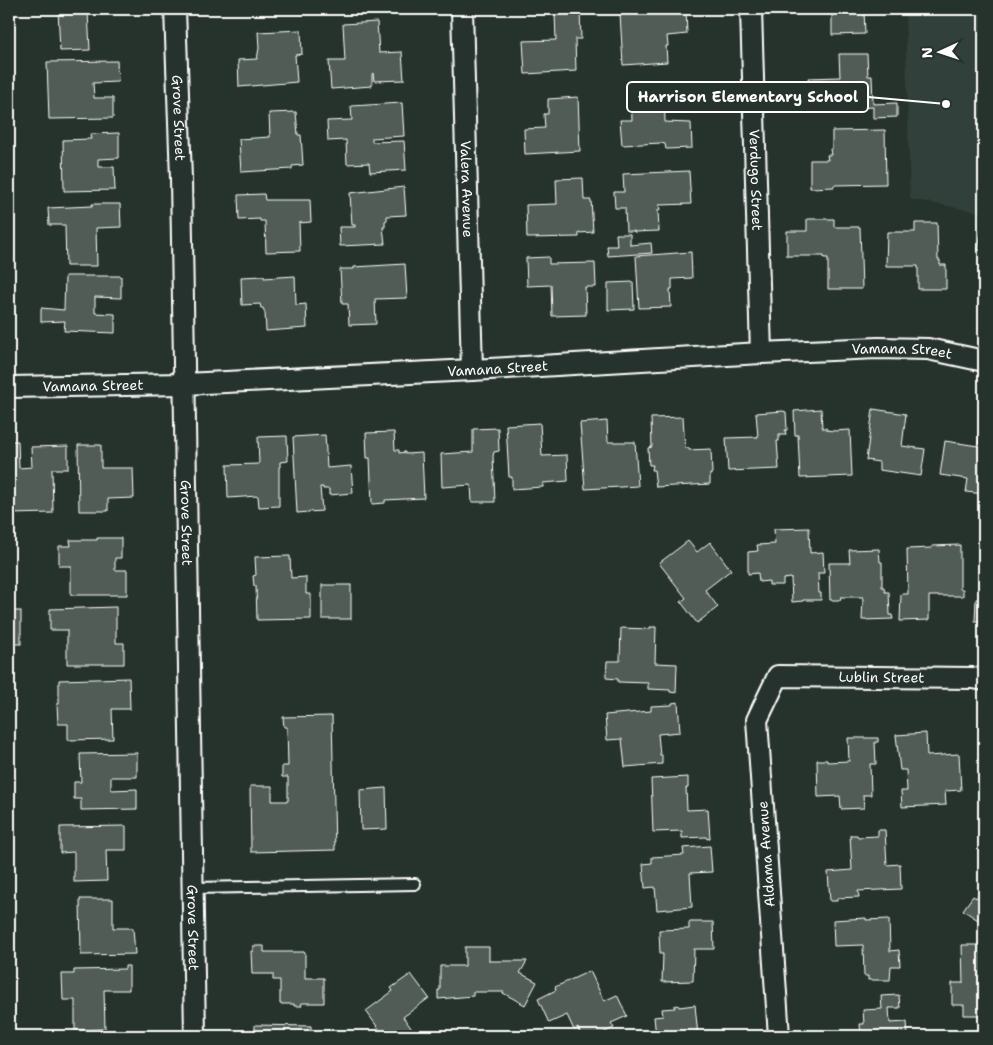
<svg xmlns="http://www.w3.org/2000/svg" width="993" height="1045" font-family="'Shantell Sans',sans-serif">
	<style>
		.built { fill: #333f3a }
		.building { fill: #515c57; stroke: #fff }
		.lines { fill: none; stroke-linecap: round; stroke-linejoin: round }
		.lane-casing { stroke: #fff; stroke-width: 14 }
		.street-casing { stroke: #fff; stroke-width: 24 }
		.lane { stroke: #26332d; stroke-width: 10 }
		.street { stroke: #26332d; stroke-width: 20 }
		.labels { text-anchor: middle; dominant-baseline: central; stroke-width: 4; stroke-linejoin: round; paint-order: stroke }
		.street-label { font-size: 14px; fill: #fff; stroke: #26332d }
		.leader { fill: none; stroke: #fff; stroke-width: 2 }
		.callout-dot { fill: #fff; stroke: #26332d; stroke-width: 2 }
		.callout { fill: #26332d; stroke: #fff; stroke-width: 2 }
		.callout-label { font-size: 15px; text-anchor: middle; font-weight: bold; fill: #fff }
	</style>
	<rect width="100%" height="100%" fill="#26332d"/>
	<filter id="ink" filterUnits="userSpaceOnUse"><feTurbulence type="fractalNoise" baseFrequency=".02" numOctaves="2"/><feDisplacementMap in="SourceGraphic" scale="10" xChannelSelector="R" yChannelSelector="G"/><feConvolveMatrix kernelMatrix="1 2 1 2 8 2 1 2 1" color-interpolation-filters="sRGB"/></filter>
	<g filter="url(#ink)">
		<path class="built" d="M 905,9 L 984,9 L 984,213 L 910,199 Z"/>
		<g class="building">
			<path d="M 58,9 L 113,9 L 113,11 L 88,12 L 90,50 L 60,51 Z"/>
			<path d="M 658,9 L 686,9 L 687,34 L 667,36 L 668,46 L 666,46 L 667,62 L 623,65 L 620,13 L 658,11 Z"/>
			<path d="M 832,9 L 864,9 L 865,34 L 832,35 Z"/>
			<path d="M 580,12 L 581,39 L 575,39 L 576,71 L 525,74 L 523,41 L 556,40 L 555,13 Z"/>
			<path d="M 377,22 L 379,53 L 402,52 L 404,80 L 374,81 L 373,73 L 372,74 L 372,86 L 331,89 L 329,61 L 345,61 L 343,24 Z"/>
			<path d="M 301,30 L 302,54 L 295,55 L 297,82 L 239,87 L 238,60 L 257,59 L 259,48 L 258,32 Z"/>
			<path d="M 839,54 L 867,54 L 868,76 L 872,76 L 873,104 L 897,103 L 897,117 L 873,118 L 873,107 L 859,108 L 859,111 L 809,112 L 808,78 L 840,77 Z"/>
			<path d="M 117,61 L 118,82 L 93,83 L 94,98 L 113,98 L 113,118 L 49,119 L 47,62 Z"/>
			<path d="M 664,91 L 665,122 L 691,123 L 692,148 L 666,149 L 665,144 L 661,143 L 622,145 L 620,120 L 632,120 L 631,93 Z"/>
			<path d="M 578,97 L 580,151 L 525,154 L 524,129 L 545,128 L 544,114 L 548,114 L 548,99 Z"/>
			<path d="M 402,103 L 404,136 L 372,138 L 372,142 L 404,141 L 406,170 L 370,172 L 369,163 L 347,164 L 346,140 L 328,141 L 327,121 L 352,120 L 351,106 Z"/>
			<path d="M 296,112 L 298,135 L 301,135 L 303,165 L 292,166 L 292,169 L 241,172 L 239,139 L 270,137 L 269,113 Z"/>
			<path d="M 885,130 L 886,184 L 834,185 L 834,187 L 810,188 L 810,160 L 828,160 L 827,155 L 831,155 L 830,149 L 832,149 L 832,131 Z"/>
			<path d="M 119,133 L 119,158 L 98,159 L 98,167 L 114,167 L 115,190 L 64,191 L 63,140 L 91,139 L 90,134 Z"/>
			<path d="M 689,171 L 691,204 L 659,205 L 660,210 L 658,210 L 659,231 L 634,232 L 634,231 L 626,231 L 625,208 L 615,208 L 614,192 L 624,192 L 623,174 Z"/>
			<path d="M 583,178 L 584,200 L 591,200 L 593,232 L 579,233 L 579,237 L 527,238 L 526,205 L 557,204 L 556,179 Z"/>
			<path d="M 404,187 L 406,215 L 387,216 L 387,220 L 385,221 L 385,227 L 383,227 L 385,244 L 340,246 L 339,227 L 355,227 L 355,225 L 352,225 L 350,193 Z"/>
			<path d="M 264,194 L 265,200 L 310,200 L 311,222 L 299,223 L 300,251 L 266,252 L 265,221 L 260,221 L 260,219 L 239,220 L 238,195 Z"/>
			<path d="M 92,204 L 120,204 L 121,227 L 96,228 L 97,266 L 66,266 L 65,225 L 49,225 L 48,208 L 92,206 Z"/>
			<path d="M 807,219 L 834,219 L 834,227 L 860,227 L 862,289 L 828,289 L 828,258 L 824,258 L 824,256 L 787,256 L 787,231 L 807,231 Z"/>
			<path d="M 915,223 L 937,223 L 938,260 L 940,260 L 940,265 L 946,265 L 946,289 L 918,289 L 918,266 L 886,266 L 887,232 L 915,232 Z"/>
			<path d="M 981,230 L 984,230 L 984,251 L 978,250 Z"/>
			<path d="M 616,234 L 630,234 L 630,245 L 651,243 L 652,253 L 608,256 L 607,246 L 617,246 Z"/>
			<path d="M 691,252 L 692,278 L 672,279 L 672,289 L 670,289 L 671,307 L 639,308 L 636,256 Z"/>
			<path d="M 984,253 L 984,277 L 981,277 Z"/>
			<path d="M 549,257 L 549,264 L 595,263 L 596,287 L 585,287 L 586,315 L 552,316 L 551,285 L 527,286 L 526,258 Z"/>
			<path d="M 405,264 L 407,298 L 375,299 L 376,324 L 349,325 L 348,304 L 342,304 L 340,269 L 354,269 L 354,267 Z"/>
			<path d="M 65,276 L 121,276 L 121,298 L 95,297 L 95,313 L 115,314 L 115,333 L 64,331 L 65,321 L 41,322 L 41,308 L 64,310 Z"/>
			<path d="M 264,276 L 264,278 L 295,276 L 296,305 L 306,304 L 307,328 L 266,331 L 265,313 L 263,308 L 261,308 L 260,304 L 242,305 L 241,277 Z"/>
			<path d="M 633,282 L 634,309 L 608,310 L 608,283 Z"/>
			<path d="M 821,409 L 822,428 L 826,428 L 827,430 L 833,431 L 850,430 L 852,476 L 800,478 L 798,435 L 795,435 L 794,411 Z"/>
			<path d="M 873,409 L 906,414 L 902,446 L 925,449 L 921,476 L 879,470 L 879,462 L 866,460 Z"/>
			<path d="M 783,411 L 786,412 L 787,430 L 785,430 L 786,435 L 779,435 L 779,441 L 777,441 L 779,469 L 728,471 L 726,438 L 758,437 L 756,413 Z"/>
			<path d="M 683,417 L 685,448 L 689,448 L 689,450 L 711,449 L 712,474 L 710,474 L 710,484 L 656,487 L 654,470 L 652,470 L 653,465 L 649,465 L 648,448 L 652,447 L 651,418 Z"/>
			<path d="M 607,421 L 608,442 L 635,442 L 638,486 L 585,489 L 580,423 Z"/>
			<path d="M 981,421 L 984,421 L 984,494 L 966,492 L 968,479 L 940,475 L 945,441 L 978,446 Z"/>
			<path d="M 540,423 L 542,456 L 567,455 L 568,481 L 543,483 L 543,487 L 512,489 L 512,477 L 509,477 L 506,425 Z"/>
			<path d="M 498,428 L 499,451 L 494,452 L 493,456 L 495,502 L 472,502 L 471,485 L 442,487 L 441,454 L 473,452 L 473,429 Z"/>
			<path d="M 394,432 L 395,450 L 399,450 L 399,453 L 405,452 L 405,454 L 422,453 L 424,498 L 385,500 L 385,503 L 372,504 L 370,458 L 367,458 L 366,433 Z"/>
			<path d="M 325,435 L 327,468 L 351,466 L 353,493 L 329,495 L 329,489 L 323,489 L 323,487 L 320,487 L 322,511 L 297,513 L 293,437 Z"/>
			<path d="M 287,436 L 288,461 L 280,462 L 280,467 L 279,467 L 279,506 L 259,507 L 258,496 L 228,498 L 227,465 L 259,464 L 258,437 Z"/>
			<path d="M 9,441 L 18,441 L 19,468 L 32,467 L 31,447 L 68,446 L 68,469 L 52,469 L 53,513 L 9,514 Z"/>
			<path d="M 78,445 L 101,445 L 101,468 L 133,468 L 134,498 L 108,499 L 108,511 L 79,511 Z"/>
			<path d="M 809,528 L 810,553 L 823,552 L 824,573 L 818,573 L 819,593 L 821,593 L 821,600 L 803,600 L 803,601 L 792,602 L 791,578 L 783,579 L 783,585 L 769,585 L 769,581 L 759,582 L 758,573 L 748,574 L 748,552 L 758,551 L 757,545 L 775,544 L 774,529 Z"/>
			<path d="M 97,538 L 121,538 L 121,558 L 115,558 L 115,570 L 127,570 L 127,595 L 71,595 L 71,566 L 59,566 L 59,546 L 71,546 L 70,540 L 97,540 Z"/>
			<path d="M 688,541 L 697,552 L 710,542 L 731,570 L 705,590 L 718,607 L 697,623 L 681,602 L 686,598 L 659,563 Z"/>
			<path d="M 960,545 L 960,589 L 963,589 L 963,596 L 929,596 L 929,620 L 900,621 L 901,594 L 908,594 L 907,549 L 932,548 L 932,546 Z"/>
			<path d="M 879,549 L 880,562 L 882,562 L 882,587 L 884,587 L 885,592 L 889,592 L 890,615 L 892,615 L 893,619 L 862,620 L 863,597 L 841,597 L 840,600 L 830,600 L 829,563 L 850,563 L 849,550 Z"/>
			<path d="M 290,556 L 291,578 L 306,577 L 306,594 L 311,594 L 311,619 L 257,620 L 256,586 L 254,586 L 253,576 L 256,575 L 255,557 Z"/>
			<path d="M 984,570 L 984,621 L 975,621 L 976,599 L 983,599 Z"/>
			<rect x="322" y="585" width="29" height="34"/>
			<path d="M 116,607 L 116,643 L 124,643 L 124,664 L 67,664 L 67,630 L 50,630 L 50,609 Z"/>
			<rect x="9" y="611" width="12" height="33"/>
			<path d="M 650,627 L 656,627 L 655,663 L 677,664 L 676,693 L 670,692 L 670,690 L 648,689 L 648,683 L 618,682 L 618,679 L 606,678 L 607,661 L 620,661 L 621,628 L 650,629 Z"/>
			<path d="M 129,678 L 130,709 L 112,709 L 113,739 L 68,740 L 68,724 L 58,724 L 57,704 L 59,704 L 59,680 Z"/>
			<path d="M 678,702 L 680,732 L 658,734 L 660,755 L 662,755 L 662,764 L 625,767 L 622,739 L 607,740 L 605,715 L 651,711 L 651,706 L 672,705 L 672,703 Z"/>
			<path d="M 332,716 L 335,850 L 251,852 L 250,786 L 272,786 L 272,801 L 288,801 L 288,777 L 282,777 L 282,766 L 288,766 L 287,727 L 284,727 L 283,717 Z"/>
			<path d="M 926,733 L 927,756 L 959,754 L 961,790 L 945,791 L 946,805 L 902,807 L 901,791 L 907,791 L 906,770 L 900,770 L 896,735 Z"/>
			<path d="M 848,738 L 878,738 L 878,742 L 875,742 L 876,764 L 870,764 L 871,795 L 863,795 L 864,808 L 841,809 L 840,796 L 818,797 L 817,760 L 827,760 L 827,762 L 849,761 Z"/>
			<path d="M 981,744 L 984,744 L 984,797 L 979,796 L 982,766 L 979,765 Z"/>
			<path d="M 137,753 L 137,777 L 111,777 L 111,790 L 137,789 L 137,809 L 81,810 L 81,799 L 74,799 L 74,782 L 81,782 L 80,754 Z"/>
			<path d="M 688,777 L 688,788 L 686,788 L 687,810 L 708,809 L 710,838 L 707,839 L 706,837 L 682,838 L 682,831 L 653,832 L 651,779 Z"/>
			<path d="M 386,788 L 387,829 L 361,830 L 360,790 Z"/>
			<path d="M 126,826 L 126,850 L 106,850 L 107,881 L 74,882 L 74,852 L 60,853 L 60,827 Z"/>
			<path d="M 878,830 L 885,830 L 887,865 L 900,864 L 901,889 L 858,891 L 859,897 L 837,898 L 837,901 L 830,901 L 828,872 L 852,870 L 850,835 L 857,835 L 858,837 L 878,836 Z"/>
			<path d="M 710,846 L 712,872 L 690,873 L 692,907 L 657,910 L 655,887 L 645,888 L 643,864 L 652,863 L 652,857 L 684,855 L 683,848 Z"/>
			<path d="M 981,890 L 984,892 L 984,924 L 963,910 L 973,896 L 976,898 Z"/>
			<path d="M 80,899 L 113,899 L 113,928 L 133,928 L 135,954 L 81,955 Z"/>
			<path d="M 866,918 L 866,920 L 889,919 L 890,951 L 899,950 L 900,966 L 891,966 L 890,980 L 868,980 L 868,976 L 864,976 L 863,945 L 834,946 L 833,920 Z"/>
			<path d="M 689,922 L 713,922 L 714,949 L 694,949 L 693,981 L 662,982 L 663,954 L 660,954 L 659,930 L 689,929 Z"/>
			<path d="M 962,945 L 984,945 L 984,1015 L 964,1015 L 964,1005 L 952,1005 L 952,983 L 963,983 Z"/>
			<path d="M 253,946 L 264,946 L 264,952 L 305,952 L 305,978 L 324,978 L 324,1003 L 301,1003 L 302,1006 L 294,1006 L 294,1004 L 280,1004 L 280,980 L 273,980 L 273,974 L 252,974 L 251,951 L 253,951 Z"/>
			<path d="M 465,947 L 489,947 L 489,961 L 527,961 L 520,973 L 537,982 L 525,1005 L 503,993 L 504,992 L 473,992 L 473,996 L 438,999 L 438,990 L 440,990 L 440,966 L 465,966 Z"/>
			<path d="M 125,966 L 129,966 L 129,990 L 104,990 L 105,1029 L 75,1030 L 75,1000 L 63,1000 L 62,974 L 74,974 L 74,970 L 125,969 Z"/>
			<path d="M 590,971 L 604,1001 L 617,995 L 627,1016 L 611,1023 L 614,1028 L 596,1036 L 581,1036 L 578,1028 L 574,1030 L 567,1015 L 549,1023 L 538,999 L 556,990 L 555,987 Z"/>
			<path d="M 411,974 L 429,998 L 403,1017 L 417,1036 L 384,1036 L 366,1011 L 393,991 L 391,988 Z"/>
			<path d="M 899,995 L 900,1008 L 889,1008 L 890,1023 L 907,1022 L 908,1036 L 861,1036 L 860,1024 L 864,1024 L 863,1010 L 882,1009 L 881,996 Z"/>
			<path d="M 678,1005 L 679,1007 L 695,1005 L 698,1036 L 656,1036 L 654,1017 L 663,1016 L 662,1009 L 675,1008 L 674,1006 Z"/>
			<path d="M 255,1025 L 311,1026 L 311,1036 L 255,1036 Z"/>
		</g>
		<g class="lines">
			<g class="lane-casing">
				<path id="lane" d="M 193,888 L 415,884"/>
			</g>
			<g class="street-casing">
				<g id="street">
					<path id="s1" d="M 175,9 L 181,179 L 195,1036"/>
					<path id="s2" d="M 462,9 L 472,370"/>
					<path id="s3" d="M 751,9 L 761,353"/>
					<path id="s4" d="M 9,387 L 184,384 L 472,370 L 761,353 L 878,348 L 928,349 L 984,361"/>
					<path id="s5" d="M 779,1036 L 757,720 L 778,676 L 973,678 L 984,680"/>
				</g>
			</g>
			<use href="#lane" class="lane"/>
			<use href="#street" class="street"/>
		</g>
	</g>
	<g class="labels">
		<g class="street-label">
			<text stroke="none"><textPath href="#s1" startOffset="109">Grove Street</textPath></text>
			<text stroke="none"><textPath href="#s3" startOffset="171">Verdugo Street</textPath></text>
			<text stroke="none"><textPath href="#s2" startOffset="180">Valera Avenue</textPath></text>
			<text stroke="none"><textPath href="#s4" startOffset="894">Vamana Street</textPath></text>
			<text stroke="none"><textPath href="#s4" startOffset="489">Vamana Street</textPath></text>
			<text stroke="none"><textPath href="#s4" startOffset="84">Vamana Street</textPath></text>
			<text stroke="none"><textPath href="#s1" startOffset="514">Grove Street</textPath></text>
			<text stroke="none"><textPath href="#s5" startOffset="469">Lublin Street</textPath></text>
			<text transform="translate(766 854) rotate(-94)">Aldama Avenue</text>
			<text stroke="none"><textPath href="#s1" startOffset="919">Grove Street</textPath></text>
		</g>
	</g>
	<path class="leader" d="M946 104L868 97"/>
	<circle class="callout-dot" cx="946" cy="104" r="5"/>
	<rect class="callout" x="627" y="82" width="241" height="30" rx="5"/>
	<g class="callout-label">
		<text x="748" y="102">Harrison Elementary School</text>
	</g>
	<rect width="993" height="1045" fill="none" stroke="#26332d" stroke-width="30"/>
	<rect x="15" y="15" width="963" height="1015" fill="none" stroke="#fff" stroke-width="2" filter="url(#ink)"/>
	<g transform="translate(940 52) rotate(267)" stroke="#26332d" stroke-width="4" paint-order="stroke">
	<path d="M0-4L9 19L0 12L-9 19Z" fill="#ffffff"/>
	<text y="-8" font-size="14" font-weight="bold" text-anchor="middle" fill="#ffffff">N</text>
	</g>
</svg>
